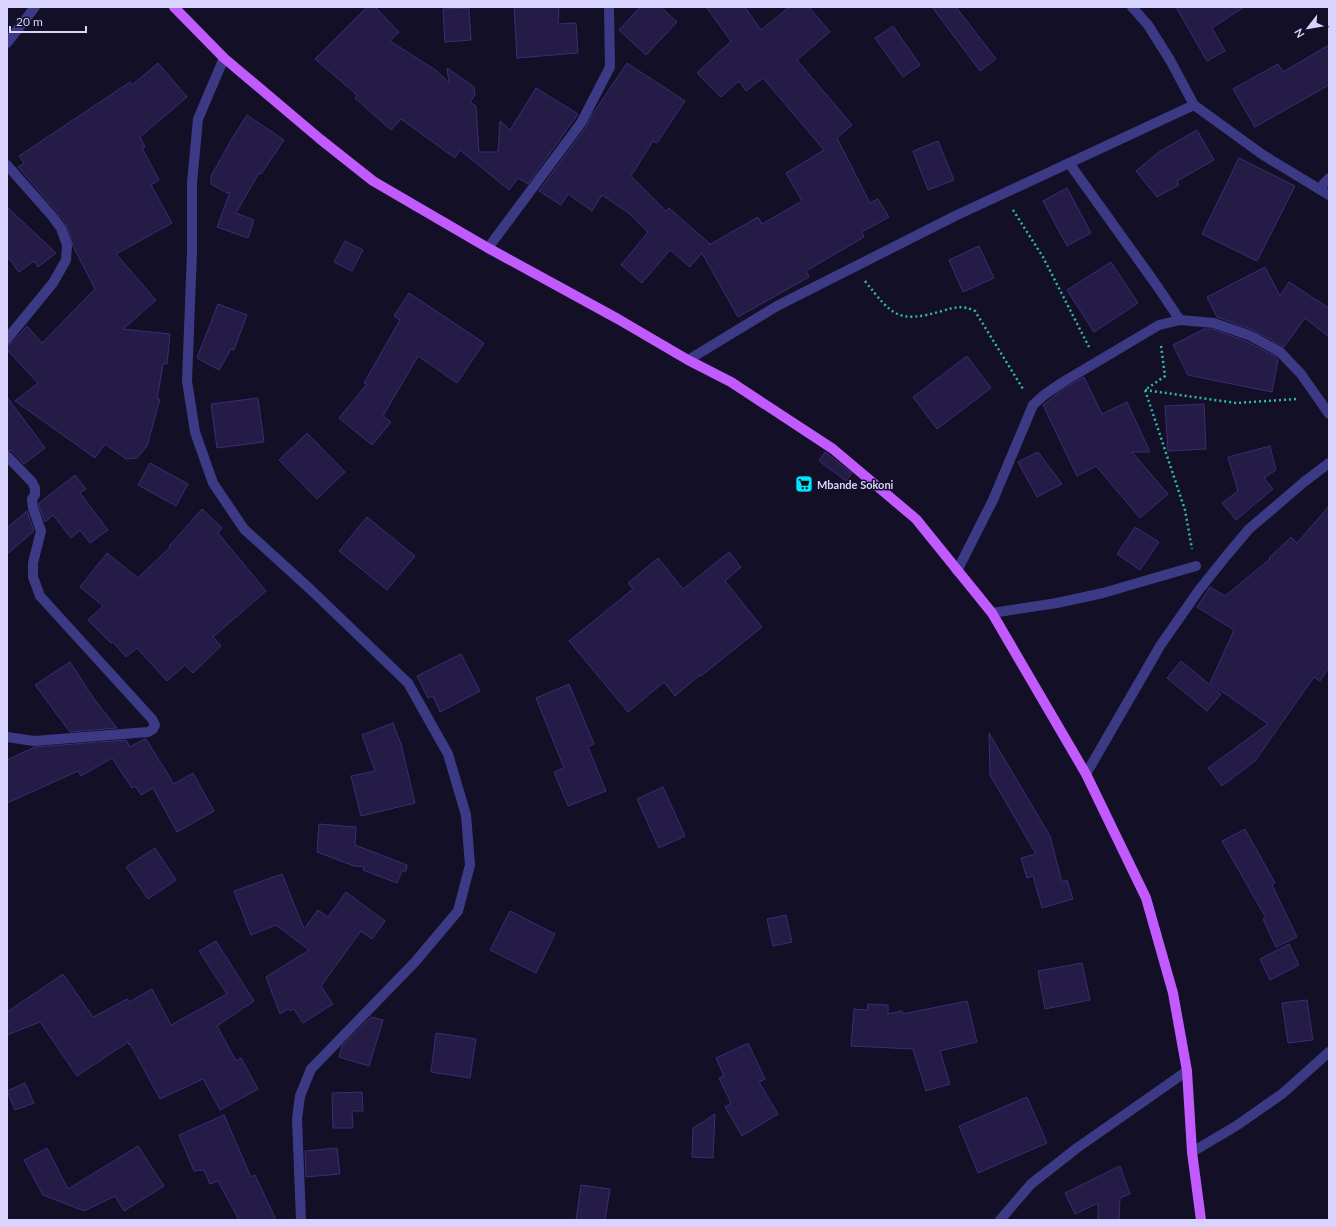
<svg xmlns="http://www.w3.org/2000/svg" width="1336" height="1227" font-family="Lato,sans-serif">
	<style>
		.building { fill: #241b47; stroke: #3b2d73 }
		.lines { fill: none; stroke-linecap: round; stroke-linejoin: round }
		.path { stroke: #2fb8b0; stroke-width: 2.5; stroke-dasharray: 2 3; stroke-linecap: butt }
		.minor { stroke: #3d3a85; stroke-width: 10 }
		.primary { stroke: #c25bff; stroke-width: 10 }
		.labels { text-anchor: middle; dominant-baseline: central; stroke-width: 3; stroke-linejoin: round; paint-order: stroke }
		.poi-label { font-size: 11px; font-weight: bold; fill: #d9d4ff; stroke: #130f26; text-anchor: start }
	</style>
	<rect width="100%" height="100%" fill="#130f26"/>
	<g class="building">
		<path d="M 367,7 L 375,7 L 399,32 L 390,41 L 437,71 L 449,83 L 447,68 L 474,87 L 475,95 L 470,102 L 476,106 L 479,152 L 498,152 L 500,121 L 510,130 L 536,88 L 578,114 L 528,184 L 518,178 L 509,190 L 460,150 L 455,158 L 401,119 L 391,130 L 355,98 L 357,95 L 315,59 Z"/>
		<path d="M 514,7 L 559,7 L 558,24 L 576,23 L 578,53 L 517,58 Z"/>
		<path d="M 640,7 L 661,7 L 677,22 L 646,55 L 619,30 Z"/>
		<path d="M 706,7 L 745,7 L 761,30 L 789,7 L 809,7 L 830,32 L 797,60 L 852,125 L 837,138 L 870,203 L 878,199 L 889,217 L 862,232 L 864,237 L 806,271 L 809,277 L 738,317 L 702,253 L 690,267 L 670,250 L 642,283 L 621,265 L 648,232 L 630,214 L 602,195 L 592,211 L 568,194 L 561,205 L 539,191 L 586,127 L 592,115 L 627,63 L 685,101 L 657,143 L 653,141 L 631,176 L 666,211 L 669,208 L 710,244 L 709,245 L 758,217 L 762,224 L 802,201 L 786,173 L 824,150 L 763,78 L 746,91 L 739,81 L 721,97 L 697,73 L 731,41 Z"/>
		<path d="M 932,7 L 956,7 L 996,59 L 980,71 Z"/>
		<path d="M 1176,7 L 1244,7 L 1212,28 L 1225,51 L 1207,61 Z"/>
		<path d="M 469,8 L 471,40 L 445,42 L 443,9 Z"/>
		<path d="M 893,26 L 920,65 L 903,77 L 875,38 Z"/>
		<path d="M 1329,45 L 1329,85 L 1255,127 L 1233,89 L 1278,64 L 1283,72 Z"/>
		<path d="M 158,63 L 187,97 L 140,137 L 145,147 L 142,148 L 159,180 L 151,185 L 172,223 L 116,254 L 156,300 L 123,329 L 170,334 L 167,364 L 163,364 L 157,399 L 160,399 L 147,446 L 137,458 L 126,459 L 105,444 L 95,458 L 15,401 L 38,383 L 7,350 L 7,345 L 12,343 L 27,326 L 42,343 L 95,289 L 73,246 L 66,224 L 57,212 L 18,167 L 24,163 L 19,156 L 130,82 L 132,85 Z"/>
		<path d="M 247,115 L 284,140 L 261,174 L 259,173 L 236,213 L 254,220 L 248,238 L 217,227 L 230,192 L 227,193 L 211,184 L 211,176 L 233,137 Z"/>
		<path d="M 1197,130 L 1214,160 L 1177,181 L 1179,185 L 1157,197 L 1136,171 L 1159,152 Z"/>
		<path d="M 938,141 L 954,180 L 928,190 L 913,151 Z"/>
		<path d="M 1239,158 L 1295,186 L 1257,261 L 1202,234 Z"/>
		<path d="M 1067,188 L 1091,233 L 1067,246 L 1043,201 Z"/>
		<path d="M 7,207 L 56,253 L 38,267 L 34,261 L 19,272 L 7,256 Z"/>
		<path d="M 345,241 L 363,250 L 352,271 L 334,262 Z"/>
		<path d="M 979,246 L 994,278 L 963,292 L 949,260 Z"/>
		<path d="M 1111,262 L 1138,303 L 1094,332 L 1067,290 Z"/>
		<path d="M 1265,267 L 1280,296 L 1289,282 L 1329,308 L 1329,337 L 1305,318 L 1284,347 L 1253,330 L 1217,317 L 1207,297 Z"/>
		<path d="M 409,293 L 484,343 L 457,383 L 418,356 L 383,416 L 391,422 L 372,445 L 339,418 L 367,384 L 364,383 L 400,320 L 394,316 Z"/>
		<path d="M 218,304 L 247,315 L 234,350 L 231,349 L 219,370 L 197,358 Z"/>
		<path d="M 1204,329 L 1213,329 L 1248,342 L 1276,357 L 1278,360 L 1272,392 L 1188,375 L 1173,345 Z"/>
		<path d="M 967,356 L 991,388 L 937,429 L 913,397 Z"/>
		<path d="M 1084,377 L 1102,414 L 1127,402 L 1150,452 L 1132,452 L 1168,494 L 1140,518 L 1096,466 L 1077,476 L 1043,405 L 1066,387 Z"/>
		<path d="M 7,397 L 45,448 L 24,464 L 12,451 L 7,450 Z"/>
		<path d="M 258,398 L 264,442 L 217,448 L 211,404 Z"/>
		<path d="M 1204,404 L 1206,449 L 1168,451 L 1165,406 Z"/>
		<path d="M 307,433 L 345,472 L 317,499 L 279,460 Z"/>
		<path d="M 1270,446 L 1276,470 L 1264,478 L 1273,489 L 1236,520 L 1222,503 L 1238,491 L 1228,457 Z"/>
		<path d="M 825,452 L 852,473 L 846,481 L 819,461 Z"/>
		<path d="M 1038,452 L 1062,484 L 1037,497 L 1018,462 Z"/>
		<path d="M 150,463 L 188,484 L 176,506 L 138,485 Z"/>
		<path d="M 75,475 L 86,489 L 80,493 L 108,530 L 90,543 L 80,530 L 71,538 L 53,515 L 45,522 L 39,507 L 39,503 Z"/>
		<path d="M 1329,506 L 1329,667 L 1320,681 L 1314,677 L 1255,761 L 1222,786 L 1208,768 L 1268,724 L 1210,683 L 1234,630 L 1197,607 L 1210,587 L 1225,596 L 1270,559 L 1269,558 L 1291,537 L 1297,543 Z"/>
		<path d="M 202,509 L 222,528 L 218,533 L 266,591 L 213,637 L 221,646 L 193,673 L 185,665 L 167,681 L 137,648 L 126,657 L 113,642 L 111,643 L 88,620 L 103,606 L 80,587 L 107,553 L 138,578 L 170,547 L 169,546 Z"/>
		<path d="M 27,511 L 34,531 L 7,554 L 7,528 Z"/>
		<path d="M 367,517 L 415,556 L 387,590 L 339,551 Z"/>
		<path d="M 1135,527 L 1159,542 L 1140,570 L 1117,554 Z"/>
		<path d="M 729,552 L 741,567 L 725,581 L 762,627 L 701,676 L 700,675 L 675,696 L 664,682 L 628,712 L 569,641 L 633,589 L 628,583 L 658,558 L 683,589 Z"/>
		<path d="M 461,654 L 480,691 L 440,712 L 433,696 L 428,698 L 417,676 Z"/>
		<path d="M 1181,661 L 1221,694 L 1207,711 L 1167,678 Z"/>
		<path d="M 70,662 L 94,699 L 117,728 L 70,732 L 35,685 Z"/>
		<path d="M 569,684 L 594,744 L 588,747 L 606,791 L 568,806 L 554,772 L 564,768 L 536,698 Z"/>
		<path d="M 393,723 L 401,744 L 415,803 L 361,816 L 351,776 L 375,771 L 362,735 Z"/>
		<path d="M 989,733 L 1050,836 L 1062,882 L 1067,880 L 1073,899 L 1042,908 L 1033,876 L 1027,878 L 1021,858 L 1036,854 L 990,775 Z"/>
		<path d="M 144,739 L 146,739 L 174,784 L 193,773 L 214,811 L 177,832 L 153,788 L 141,795 L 135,786 L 132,788 L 112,758 L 81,776 L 78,771 L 7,803 L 7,760 L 35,747 L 126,740 L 130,747 Z"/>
		<path d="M 663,787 L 685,836 L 659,848 L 637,799 Z"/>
		<path d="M 319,824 L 356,827 L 355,845 L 407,865 L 406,871 L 402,871 L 397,883 L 363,870 L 364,867 L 354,866 L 317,852 Z"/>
		<path d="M 1245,829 L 1275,883 L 1272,885 L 1297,937 L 1276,947 L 1263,919 L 1266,918 L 1222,841 Z"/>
		<path d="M 155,848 L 176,880 L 148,899 L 126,867 Z"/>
		<path d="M 282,874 L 304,929 L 318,910 L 328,917 L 346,892 L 385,921 L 372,939 L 361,931 L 321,986 L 333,1004 L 303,1023 L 294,1009 L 290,1011 L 288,1009 L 280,1014 L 266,977 L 309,950 L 276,925 L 251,935 L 234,891 Z"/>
		<path d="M 510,911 L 555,934 L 536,973 L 490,950 Z"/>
		<path d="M 786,915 L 792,942 L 773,946 L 767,919 Z"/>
		<path d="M 216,941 L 254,1001 L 217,1026 L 236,1061 L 241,1058 L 258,1089 L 220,1110 L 203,1079 L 160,1099 L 130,1044 L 129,1045 L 128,1042 L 77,1076 L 40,1022 L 7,1035 L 7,1012 L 63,974 L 93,1017 L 127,999 L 129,1002 L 152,989 L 171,1025 L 227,994 L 199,951 Z"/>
		<path d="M 1289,944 L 1299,965 L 1270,980 L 1260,959 Z"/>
		<path d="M 1082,963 L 1090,1000 L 1045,1009 L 1038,971 Z"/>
		<path d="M 1307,1000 L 1313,1040 L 1288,1043 L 1282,1003 Z"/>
		<path d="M 967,1001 L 977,1042 L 940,1051 L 950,1084 L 926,1091 L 913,1049 L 851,1046 L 854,1009 L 867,1010 L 868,1004 L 888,1005 L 888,1014 L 902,1011 L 903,1014 Z"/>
		<path d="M 371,1017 L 383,1020 L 369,1066 L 339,1057 L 342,1046 Z"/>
		<path d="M 436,1033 L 476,1039 L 470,1078 L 431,1072 Z"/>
		<path d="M 748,1043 L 765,1079 L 759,1082 L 778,1114 L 742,1136 L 725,1107 L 731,1103 L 719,1078 L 724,1076 L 716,1058 Z"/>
		<path d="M 25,1083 L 34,1103 L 15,1110 L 7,1091 Z"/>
		<path d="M 362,1092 L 363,1111 L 352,1111 L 353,1128 L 333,1128 L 332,1093 Z"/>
		<path d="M 1027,1097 L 1047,1143 L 978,1173 L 959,1126 Z"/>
		<path d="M 715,1114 L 713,1158 L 692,1157 L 693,1128 Z"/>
		<path d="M 224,1115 L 251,1177 L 255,1175 L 276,1220 L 239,1220 L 218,1181 L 210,1184 L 204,1170 L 194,1171 L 179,1135 Z"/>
		<path d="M 138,1146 L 164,1186 L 124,1211 L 115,1196 L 84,1211 L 43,1195 L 24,1160 L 47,1148 L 68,1189 Z"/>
		<path d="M 337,1148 L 340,1174 L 306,1177 L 305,1151 Z"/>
		<path d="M 1120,1166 L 1130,1194 L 1120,1198 L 1119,1220 L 1098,1220 L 1098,1203 L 1075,1214 L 1065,1193 Z"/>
		<path d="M 581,1185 L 610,1189 L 605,1220 L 576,1220 Z"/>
	</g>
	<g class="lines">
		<g class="path">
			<path d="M 1013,210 L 1043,257 L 1089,347"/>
			<path d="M 865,281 C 892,315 897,324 942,311 C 955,307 962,305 975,311 L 1023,389"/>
			<path d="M 1161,346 L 1165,376 L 1145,390 L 1185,510 L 1192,549"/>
			<path d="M 1145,390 L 1236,403 L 1297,399"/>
		</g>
		<g class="minor">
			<path d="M 1132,7 L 1148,25 L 1170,60 L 1194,105 L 1263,155 L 1329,195"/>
			<path d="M 7,43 L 35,7"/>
			<path d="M 224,58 L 198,119 L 192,183 L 192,252 L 187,381 L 195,432 L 213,483 L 244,529 L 310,589 L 408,683 L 448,754 L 466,815 L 470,865 L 458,911 L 415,962 L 311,1069 L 300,1096 L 297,1119 L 301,1220"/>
			<path d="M 1069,163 L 1155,283 L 1180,320"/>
			<path d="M 7,165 L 52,216 L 61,228 L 67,245 L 66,260 L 53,283 L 7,339"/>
			<path d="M 1319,189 L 1329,178"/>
			<path d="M 488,248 L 581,123 L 610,67 L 609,7"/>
			<path d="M 688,360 L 777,306 L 955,216 L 1194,105"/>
			<path d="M 7,456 L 32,482 L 35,488 L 35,495 L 32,499 L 33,508 L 41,531 L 33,563 L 33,577 L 40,596 L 152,719 L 155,725 L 153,729 L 148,732 L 34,741 L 7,737"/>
			<path d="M 957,571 L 993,500 L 1033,405 L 1044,395 L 1063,382 L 1159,325 L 1180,320 L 1214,323 L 1251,336 L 1280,352 L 1301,374 L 1329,414"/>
			<path d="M 992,613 L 1057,603 L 1103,593 L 1196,566"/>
			<path d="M 1086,774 L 1160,646 L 1199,590 L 1227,555 L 1249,529 L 1304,482 L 1329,463"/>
			<path d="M 1192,1152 L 1236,1126 L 1282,1094 L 1329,1052"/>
			<path d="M 1000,1220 L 1031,1184 L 1077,1148 L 1187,1071"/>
		</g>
		<path class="primary" d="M 174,7 L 224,58 L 320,139 L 373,181 L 488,248 L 618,319 L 688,360 L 731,382 L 833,449 L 916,519 L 992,613 L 1086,774 L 1146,898 L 1173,993 L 1187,1071 L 1192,1152 L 1201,1220"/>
	</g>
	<defs>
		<g id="supermarket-square" transform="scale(0.9)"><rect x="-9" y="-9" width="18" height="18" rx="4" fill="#00e5ff" stroke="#130f26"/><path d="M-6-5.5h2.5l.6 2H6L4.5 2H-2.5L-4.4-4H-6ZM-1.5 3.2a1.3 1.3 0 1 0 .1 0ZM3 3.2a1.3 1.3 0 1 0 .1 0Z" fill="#111"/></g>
	</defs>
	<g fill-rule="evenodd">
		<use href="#supermarket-square" x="804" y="484"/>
	</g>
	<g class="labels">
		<g class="poi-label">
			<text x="817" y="484">Mbande Sokoni</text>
		</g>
	</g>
	<rect width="1336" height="1227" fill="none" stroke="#d9d4ff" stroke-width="16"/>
	<g transform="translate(1308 28) rotate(239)" stroke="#130f26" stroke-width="3" paint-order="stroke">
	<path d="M0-3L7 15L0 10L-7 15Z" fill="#d9d4ff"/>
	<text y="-6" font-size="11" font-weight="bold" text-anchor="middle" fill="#d9d4ff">N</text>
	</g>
	<path d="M10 26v6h76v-6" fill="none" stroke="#d9d4ff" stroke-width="2"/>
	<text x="16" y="26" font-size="12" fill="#d9d4ff" stroke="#130f26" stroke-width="3" paint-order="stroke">20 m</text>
</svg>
